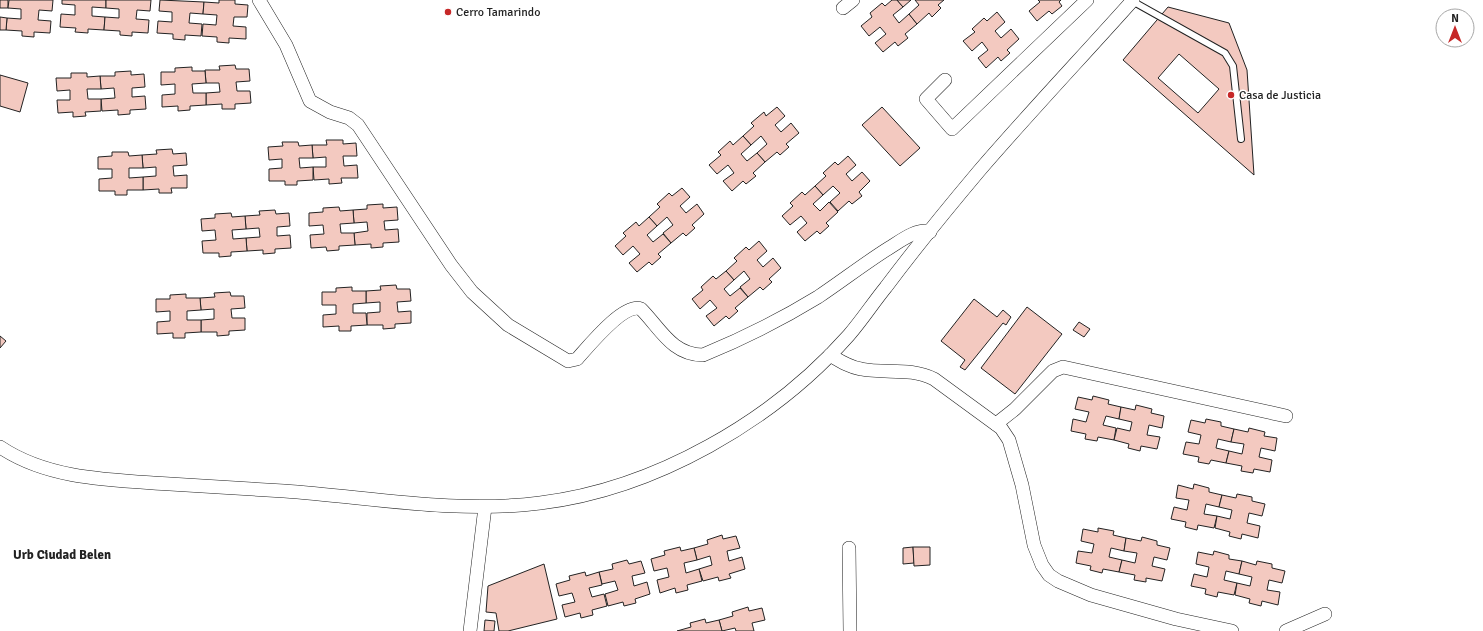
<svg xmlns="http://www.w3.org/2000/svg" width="1483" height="631" font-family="Signika,sans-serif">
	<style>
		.building { fill: #f3c9c0; stroke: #222; fill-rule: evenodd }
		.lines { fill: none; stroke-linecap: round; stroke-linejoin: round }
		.service-casing { stroke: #222; stroke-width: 8 }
		.minor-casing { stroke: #222; stroke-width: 14 }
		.service { stroke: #fff; stroke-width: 6 }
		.minor { stroke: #fff; stroke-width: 13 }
		.poi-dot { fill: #c62828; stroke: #fff; stroke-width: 1.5 }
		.labels { text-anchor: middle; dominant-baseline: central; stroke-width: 3; stroke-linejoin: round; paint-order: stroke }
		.poi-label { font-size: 12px; fill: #222; stroke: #fff; text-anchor: start }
		.neighbourhood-label { font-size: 13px; font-weight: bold; fill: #222; stroke: #fff }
	</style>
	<rect width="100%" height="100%" fill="#fff"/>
	<g class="building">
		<rect x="0" y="0" width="8" height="8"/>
		<path d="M 9,0 L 53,0 L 52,11 L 39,10 L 38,20 L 51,21 L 50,33 L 34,32 L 34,37 L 22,36 L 22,31 L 6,30 L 7,18 L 21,19 L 21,9 L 8,8 Z"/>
		<path d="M 62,0 L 106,0 L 106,8 L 92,7 L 92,16 L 105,17 L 104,30 L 88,29 L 88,33 L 75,32 L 76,28 L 60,27 L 61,14 L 75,15 L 75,5 L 62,4 Z"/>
		<path d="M 106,0 L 151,0 L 150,11 L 137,10 L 136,19 L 149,20 L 148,33 L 132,32 L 132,36 L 120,35 L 120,31 L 104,30 L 105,17 L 119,18 L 119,9 L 106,8 Z"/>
		<path d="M 160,0 L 204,2 L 203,14 L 190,13 L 189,23 L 202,24 L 201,36 L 185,35 L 185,40 L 173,39 L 173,34 L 157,33 L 158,21 L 172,22 L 172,12 L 159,11 Z"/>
		<path d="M 219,0 L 235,0 L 235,4 L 248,5 L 247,17 L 234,17 L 233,26 L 246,27 L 246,39 L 229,38 L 229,43 L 217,42 L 217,37 L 202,36 L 203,24 L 216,25 L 217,15 L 203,14 L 204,2 L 219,3 Z"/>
		<path d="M 892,0 L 897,0 L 903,7 L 893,15 L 899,23 L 909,14 L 917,24 L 905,34 L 908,38 L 898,46 L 895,42 L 883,52 L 875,43 L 886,34 L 880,27 L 869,36 L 861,26 L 872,17 L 870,13 L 882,3 L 885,6 Z"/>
		<path d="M 897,0 L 911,0 L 903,7 Z"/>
		<path d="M 915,0 L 944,0 L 938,5 L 941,8 L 932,17 L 929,13 L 917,24 L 909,14 L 919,5 Z"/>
		<path d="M 1038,0 L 1061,0 L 1059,2 L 1062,6 L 1052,14 L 1049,11 L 1037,21 L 1029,11 L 1040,2 Z"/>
		<path d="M 1168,7 L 1229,23 L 1247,70 L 1254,175 L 1123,60 ZM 1179,54 L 1219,89 L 1198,113 L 1158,78 Z"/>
		<path d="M 997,12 L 1005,22 L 995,31 L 1001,38 L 1011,29 L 1019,39 L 1007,50 L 1010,53 L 1001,61 L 998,57 L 986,68 L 978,58 L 988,50 L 982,42 L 972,51 L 963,41 L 975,32 L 972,29 L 984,18 L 987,21 Z"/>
		<path d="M 0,17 L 7,18 L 6,30 L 0,30 Z"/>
		<path d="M 235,65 L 236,69 L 249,69 L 250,81 L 236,82 L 237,91 L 250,91 L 251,103 L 235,104 L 235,109 L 222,109 L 222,104 L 206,105 L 206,93 L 220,92 L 219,83 L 206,83 L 205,70 L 220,70 L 219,66 Z"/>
		<path d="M 192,67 L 192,71 L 205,71 L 206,83 L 192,84 L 193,93 L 206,93 L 206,105 L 190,106 L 190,110 L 178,111 L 178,106 L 162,107 L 162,95 L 175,94 L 175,84 L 161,85 L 161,72 L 175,72 L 175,68 Z"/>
		<path d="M 131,71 L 131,75 L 144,74 L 145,87 L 132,88 L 132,97 L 145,96 L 146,109 L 130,110 L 130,114 L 118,115 L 118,110 L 102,111 L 101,99 L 115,98 L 114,88 L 101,89 L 100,76 L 115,76 L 115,72 Z"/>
		<path d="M 71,73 L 87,73 L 87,77 L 100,76 L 101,89 L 87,89 L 88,99 L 101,99 L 101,111 L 85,112 L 86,116 L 73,117 L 73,112 L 58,113 L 57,100 L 70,100 L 70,90 L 57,91 L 56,78 L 71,78 Z"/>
		<path d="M 0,75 L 28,83 L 20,112 L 0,106 Z"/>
		<path d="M 777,107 L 785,116 L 775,125 L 781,132 L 791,123 L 799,133 L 786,144 L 789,147 L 780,155 L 777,152 L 765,162 L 757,153 L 767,144 L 761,136 L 751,145 L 743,136 L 754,126 L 751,123 L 764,112 L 766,116 Z"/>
		<path d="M 882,107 L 920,148 L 900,166 L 862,125 Z"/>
		<path d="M 743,136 L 751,145 L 741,154 L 747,161 L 757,153 L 765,162 L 753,173 L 756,176 L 746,184 L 743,181 L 732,191 L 723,181 L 734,173 L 728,165 L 717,174 L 709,165 L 721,155 L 718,152 L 730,141 L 733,145 Z"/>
		<path d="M 326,140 L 343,140 L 343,144 L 356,143 L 357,156 L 343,156 L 344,166 L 357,165 L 358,178 L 341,178 L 342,183 L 329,184 L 329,179 L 314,180 L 313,167 L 326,167 L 326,157 L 313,158 L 312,145 L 327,145 Z"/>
		<path d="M 282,142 L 298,142 L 299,146 L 312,145 L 313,158 L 299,158 L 300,168 L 313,167 L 313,180 L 297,181 L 297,185 L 285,185 L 285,181 L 269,181 L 269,169 L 282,168 L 282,159 L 269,160 L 268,147 L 283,146 Z"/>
		<path d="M 172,149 L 173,154 L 186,153 L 187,165 L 173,166 L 174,176 L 187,175 L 187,188 L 171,188 L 172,193 L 159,193 L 159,189 L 143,190 L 143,177 L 156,176 L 156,167 L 143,168 L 142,155 L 157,154 L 156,150 Z"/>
		<path d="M 112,152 L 128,152 L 129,156 L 142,155 L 143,168 L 129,168 L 129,178 L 143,177 L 143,190 L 127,190 L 127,195 L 115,195 L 115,191 L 99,191 L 99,179 L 112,178 L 112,169 L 98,169 L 98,157 L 112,156 Z"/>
		<path d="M 848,156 L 856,165 L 846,174 L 852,181 L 862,172 L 870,181 L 859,192 L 862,196 L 852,204 L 849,201 L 838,211 L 830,202 L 840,193 L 833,186 L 823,195 L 815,186 L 826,176 L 823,173 L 835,162 L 838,165 Z"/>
		<path d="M 815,186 L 823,195 L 813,204 L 820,211 L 829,202 L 838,212 L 826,223 L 829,226 L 820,234 L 817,231 L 805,241 L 797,232 L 807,223 L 801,216 L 790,225 L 782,216 L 793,206 L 790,203 L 802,192 L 805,195 Z"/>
		<path d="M 682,188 L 690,197 L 680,206 L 686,213 L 697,204 L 704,214 L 692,225 L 695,228 L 686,236 L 683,233 L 671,243 L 663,233 L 673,225 L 667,217 L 657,226 L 649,217 L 660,207 L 657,204 L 669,193 L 672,196 Z"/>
		<path d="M 383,204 L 383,208 L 397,207 L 398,220 L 384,221 L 385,230 L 398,229 L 399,242 L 383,243 L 383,247 L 371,248 L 371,244 L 355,245 L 354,233 L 368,231 L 367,222 L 354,223 L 353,210 L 367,209 L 367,205 Z"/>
		<path d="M 339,207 L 340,211 L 353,210 L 354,223 L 340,224 L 341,233 L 354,233 L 355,245 L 339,246 L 339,250 L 327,251 L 326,247 L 311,248 L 310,235 L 324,234 L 323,225 L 309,226 L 309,213 L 323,212 L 323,208 Z"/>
		<path d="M 275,210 L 276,214 L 289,213 L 290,226 L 277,227 L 277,236 L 290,235 L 291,248 L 275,249 L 275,253 L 263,254 L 263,250 L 247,251 L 246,238 L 260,237 L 259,228 L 246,229 L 245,216 L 260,215 L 259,211 Z"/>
		<path d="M 231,213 L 232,217 L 245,216 L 246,229 L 232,230 L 233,239 L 246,238 L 247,251 L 231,252 L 231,256 L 219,257 L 219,253 L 203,253 L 202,241 L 216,240 L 215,230 L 202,231 L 201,219 L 215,218 L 215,214 Z"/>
		<path d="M 649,217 L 657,226 L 647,235 L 653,242 L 663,234 L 671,243 L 658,254 L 661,257 L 652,265 L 649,262 L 637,272 L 629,263 L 640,254 L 633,246 L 623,255 L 615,246 L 626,236 L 623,233 L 636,222 L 639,226 Z"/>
		<path d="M 759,241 L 767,251 L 757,260 L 763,267 L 773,258 L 781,268 L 769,279 L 772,282 L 763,290 L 760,287 L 748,297 L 740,287 L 750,279 L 744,271 L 734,280 L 726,271 L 737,261 L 734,258 L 746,247 L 749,250 Z"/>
		<path d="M 726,271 L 734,280 L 724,289 L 730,296 L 740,288 L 748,297 L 735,308 L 738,311 L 729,319 L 726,316 L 714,326 L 706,316 L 717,308 L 710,300 L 700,309 L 692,299 L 703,290 L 701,287 L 713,276 L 716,279 Z"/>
		<path d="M 396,285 L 397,289 L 410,289 L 411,301 L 397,302 L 398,312 L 411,311 L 411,323 L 395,324 L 395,328 L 383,329 L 383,325 L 367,325 L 367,313 L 380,312 L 380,302 L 366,303 L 366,291 L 381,290 L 380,286 Z"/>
		<path d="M 352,287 L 352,291 L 366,291 L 366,303 L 353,304 L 353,313 L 366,313 L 367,325 L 351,326 L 351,331 L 339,331 L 339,326 L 323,327 L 323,315 L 336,314 L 336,305 L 322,305 L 322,292 L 336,292 L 336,288 Z"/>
		<path d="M 230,292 L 231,296 L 244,296 L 245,308 L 231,309 L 232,318 L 245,318 L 245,330 L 229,331 L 229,335 L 217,336 L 217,332 L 201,332 L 201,320 L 214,319 L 214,309 L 201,310 L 200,298 L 215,297 L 214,293 Z"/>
		<path d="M 186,294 L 186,298 L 200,298 L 201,310 L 187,311 L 187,320 L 201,320 L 201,332 L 185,333 L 185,338 L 173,338 L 173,333 L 157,334 L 157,322 L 170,321 L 170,311 L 156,312 L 156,299 L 170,299 L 170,295 Z"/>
		<path d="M 974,299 L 997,317 L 1003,310 L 1011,317 L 1006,325 L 1003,323 L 965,370 L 960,367 L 965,360 L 941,341 Z"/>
		<path d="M 1027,307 L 1062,334 L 1015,394 L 981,368 Z"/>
		<path d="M 1079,322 L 1090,329 L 1084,337 L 1073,330 Z"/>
		<path d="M 0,336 L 6,341 L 0,348 Z"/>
		<path d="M 1093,396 L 1109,400 L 1108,404 L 1121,407 L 1119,419 L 1106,416 L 1103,425 L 1116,428 L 1114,440 L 1098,437 L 1097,441 L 1085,439 L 1086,434 L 1071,431 L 1073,419 L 1086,422 L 1089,412 L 1075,409 L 1078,397 L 1092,400 Z"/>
		<path d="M 1136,405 L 1152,409 L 1151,413 L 1164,416 L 1162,428 L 1149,425 L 1147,435 L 1160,437 L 1157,449 L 1141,446 L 1140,451 L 1128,448 L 1129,444 L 1114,440 L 1117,428 L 1130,431 L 1132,422 L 1119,419 L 1121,407 L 1135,410 Z"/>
		<path d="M 1206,419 L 1221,422 L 1221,426 L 1234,429 L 1231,442 L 1218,439 L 1216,448 L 1229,451 L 1226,463 L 1211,460 L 1209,464 L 1198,462 L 1199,457 L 1183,454 L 1186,442 L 1199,444 L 1201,435 L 1188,432 L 1191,420 L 1205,423 Z"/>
		<path d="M 1249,428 L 1265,432 L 1264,436 L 1277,438 L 1275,451 L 1261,448 L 1259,457 L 1272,460 L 1270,472 L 1254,469 L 1253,473 L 1241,471 L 1242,466 L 1226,463 L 1229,451 L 1242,454 L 1244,444 L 1231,442 L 1234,429 L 1248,432 Z"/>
		<path d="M 1194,484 L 1209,488 L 1209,492 L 1222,495 L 1219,507 L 1206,504 L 1204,514 L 1217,516 L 1214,528 L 1198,525 L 1197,530 L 1185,527 L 1186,522 L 1171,519 L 1174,507 L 1187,510 L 1189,500 L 1176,498 L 1178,485 L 1193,489 Z"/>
		<path d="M 1237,494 L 1252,497 L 1252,501 L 1265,504 L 1262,516 L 1249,513 L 1247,523 L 1260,526 L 1258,538 L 1242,534 L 1241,539 L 1229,536 L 1230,532 L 1215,528 L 1217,516 L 1230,519 L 1232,510 L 1219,507 L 1222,495 L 1236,498 Z"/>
		<path d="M 1098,528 L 1114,531 L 1113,535 L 1126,538 L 1124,551 L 1111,548 L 1109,557 L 1122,560 L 1119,572 L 1103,569 L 1102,573 L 1090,570 L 1091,566 L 1076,563 L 1078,551 L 1092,553 L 1094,544 L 1081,541 L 1083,529 L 1098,532 Z"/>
		<path d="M 722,535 L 723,539 L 736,536 L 740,548 L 727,551 L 729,561 L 742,557 L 745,569 L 729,574 L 731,578 L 719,581 L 718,577 L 703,581 L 699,569 L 712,565 L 710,556 L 697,560 L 694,548 L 708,544 L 707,540 Z"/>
		<path d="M 1142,537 L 1157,541 L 1157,545 L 1170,548 L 1167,560 L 1154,557 L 1152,566 L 1165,569 L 1162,581 L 1146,578 L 1146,582 L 1134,580 L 1135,575 L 1119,572 L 1122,560 L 1135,563 L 1137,553 L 1124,551 L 1126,538 L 1141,541 Z"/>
		<path d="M 680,547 L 681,551 L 694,548 L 697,560 L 684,563 L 686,573 L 699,569 L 702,581 L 687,585 L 688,590 L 676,593 L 675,588 L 660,593 L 657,580 L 669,577 L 667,568 L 654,571 L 651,559 L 665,555 L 664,551 Z"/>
		<path d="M 913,547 L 914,563 L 903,564 L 903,548 Z"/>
		<path d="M 913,547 L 930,547 L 930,565 L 914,566 Z"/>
		<path d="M 1214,551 L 1229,555 L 1229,559 L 1242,561 L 1239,574 L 1226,571 L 1224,580 L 1237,583 L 1234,595 L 1218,592 L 1217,597 L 1205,594 L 1206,589 L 1191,586 L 1194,574 L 1207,577 L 1209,567 L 1196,564 L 1198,552 L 1213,555 Z"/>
		<path d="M 627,560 L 629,564 L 641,561 L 645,573 L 632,576 L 634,586 L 647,582 L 650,594 L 635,599 L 636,603 L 624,606 L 623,602 L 608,606 L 605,594 L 618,590 L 615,581 L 602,584 L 599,572 L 613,569 L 612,564 Z"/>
		<path d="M 1242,561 L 1256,565 L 1257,561 L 1272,564 L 1272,568 L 1285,571 L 1282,583 L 1269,580 L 1267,590 L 1280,592 L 1278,605 L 1262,601 L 1261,606 L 1249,603 L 1250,599 L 1235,595 L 1237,583 L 1250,586 L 1252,577 L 1239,574 Z"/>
		<path d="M 544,564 L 557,619 L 508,631 L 499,631 L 496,613 L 486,612 L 488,586 Z"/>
		<path d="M 585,572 L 586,576 L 599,572 L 602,585 L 589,588 L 592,597 L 604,594 L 607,606 L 592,610 L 593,615 L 581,618 L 580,613 L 565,617 L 562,605 L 575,602 L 572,593 L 559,596 L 556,584 L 570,580 L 569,576 Z"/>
		<path d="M 748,607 L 749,611 L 762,608 L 765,620 L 752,623 L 754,631 L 736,631 L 735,628 L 722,631 L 719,620 L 733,616 L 732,612 Z"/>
		<path d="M 705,619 L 706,623 L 719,620 L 722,631 L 677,631 L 691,627 L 690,623 Z"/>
		<path d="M 485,620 L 495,621 L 494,631 L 484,631 Z"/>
	</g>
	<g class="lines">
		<g class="service-casing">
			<path id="service" d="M 1132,1 L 1225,53 L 1233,66 L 1241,139"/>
		</g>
		<g class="minor-casing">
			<g id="minor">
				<path d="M 259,0 L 286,45 L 310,101 L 330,112 L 349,118 L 358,125 L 451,265 L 472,292 L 508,325 L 568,361 L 577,359 C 588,347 624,302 641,309 C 660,328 672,355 703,355 C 742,339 782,319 818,297 C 842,281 865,263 889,248 C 899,242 918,227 930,232"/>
				<path d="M 843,8 L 853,0"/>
				<path d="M 945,80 L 926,99 L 952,129 L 1087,0"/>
				<path d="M 830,355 C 840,361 849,367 861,369 C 886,374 910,367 934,379 L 1001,428 L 1009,440 L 1022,485 L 1034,545 L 1042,565 L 1049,575 L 1058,581 L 1091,595 L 1176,619 L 1232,631"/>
				<path d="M 996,424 L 1015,409 L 1053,371 L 1063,367 L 1286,416"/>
				<path d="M 0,447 C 49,480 112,480 170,484 C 208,486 246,489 284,491 C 369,497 456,514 540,503 C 655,489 773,421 849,335 C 862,320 873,303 886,287 C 916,247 947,209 979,171 C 1029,113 1082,57 1133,0"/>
				<path d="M 849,548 L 850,631"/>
				<path d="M 470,631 L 485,507"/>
				<path d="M 1286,631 L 1325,614"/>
			</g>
		</g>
		<use href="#service" class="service"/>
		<use href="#minor" class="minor"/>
	</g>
	<g class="poi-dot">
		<circle cx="448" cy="12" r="4"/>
		<circle cx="1231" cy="95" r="4"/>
	</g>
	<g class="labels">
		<g class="poi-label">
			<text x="456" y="12">Cerro Tamarindo</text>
			<text x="1239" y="95">Casa de Justicia</text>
		</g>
		<g class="neighbourhood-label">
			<text x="62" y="555">Urb Ciudad Belen</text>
		</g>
	</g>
	<g transform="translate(1455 28)"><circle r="19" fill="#ffffff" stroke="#a7a7a7"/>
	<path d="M0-3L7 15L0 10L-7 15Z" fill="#c62828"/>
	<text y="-6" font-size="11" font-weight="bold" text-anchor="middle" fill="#222222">N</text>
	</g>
</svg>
